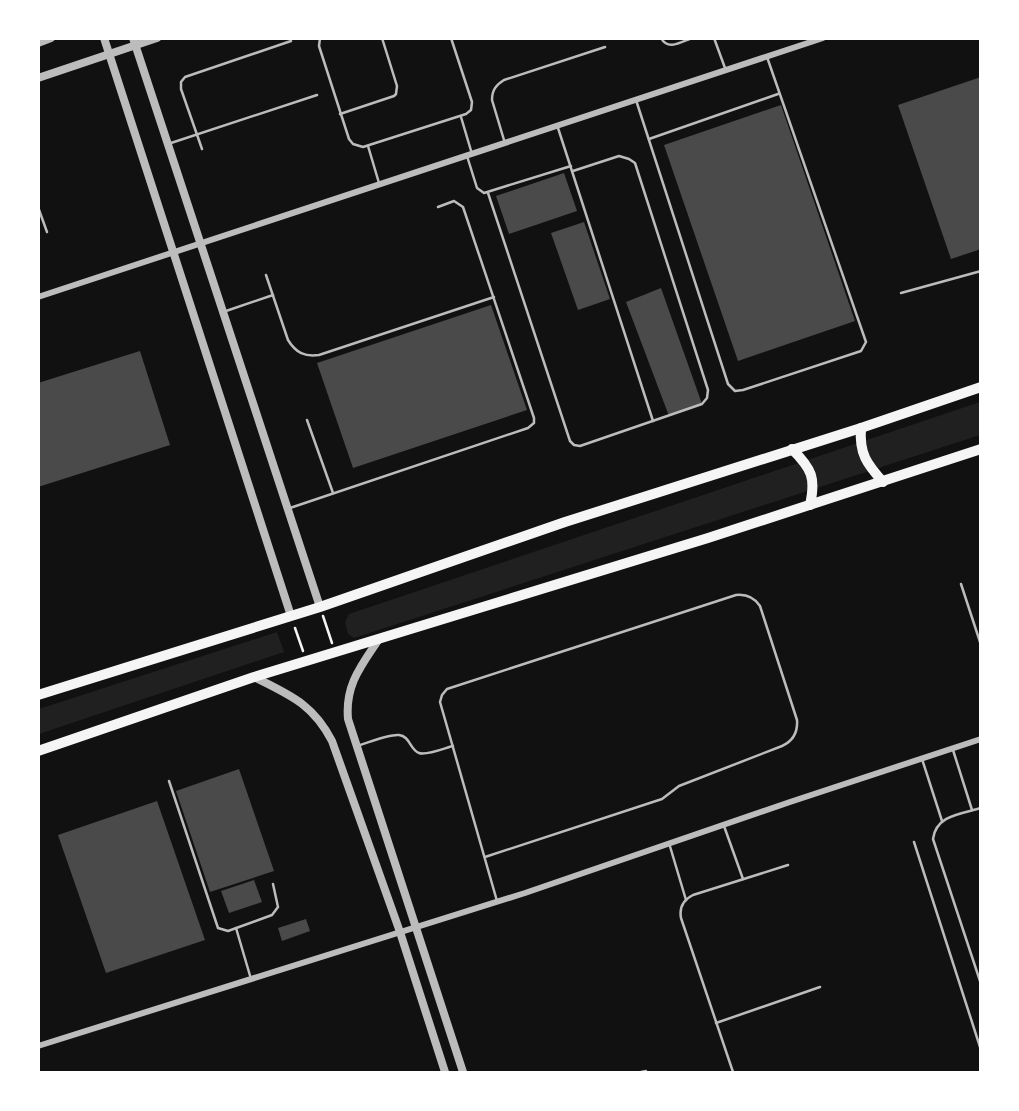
<svg xmlns="http://www.w3.org/2000/svg" width="1019" height="1111" font-family="Arial,sans-serif">
	<style>
		.green { fill: #202020 }
		.building { fill: #4a4a4a }
		.lines { fill: none; stroke-linecap: round; stroke-linejoin: round }
		.path { stroke: #f5f5f5; stroke-width: 2.5 }
		.service { stroke: #bcbcbc; stroke-width: 2.5 }
		.minor { stroke: #bcbcbc; stroke-width: 6 }
		.tertiary { stroke: #bcbcbc; stroke-width: 8 }
		.trunk { stroke: #f5f5f5; stroke-width: 10 }
	</style>
	<rect width="100%" height="100%" fill="#111"/>
	<g class="green">
		<path d="M 980,402 L 980,435 L 354,638 L 348,634 L 345,622 L 349,614 Z"/>
		<path d="M 277,632 L 284,652 L 39,734 L 39,709 Z"/>
	</g>
	<g class="building">
		<path d="M 981,77 L 981,249 L 951,259 L 898,105 Z"/>
		<path d="M 781,105 L 855,321 L 738,361 L 664,145 Z"/>
		<path d="M 564,173 L 577,211 L 509,234 L 496,196 Z"/>
		<path d="M 584,222 L 610,299 L 578,310 L 551,233 Z"/>
		<path d="M 661,288 L 702,404 L 669,416 L 626,302 Z"/>
		<path d="M 491,305 L 527,410 L 353,468 L 317,363 Z"/>
		<path d="M 140,351 L 170,445 L 38,487 L 38,383 Z"/>
		<path d="M 239,769 L 274,871 L 210,892 L 176,791 Z"/>
		<path d="M 157,801 L 205,940 L 106,973 L 58,835 Z"/>
		<path d="M 254,880 L 262,902 L 229,913 L 221,891 Z"/>
		<path d="M 306,919 L 310,931 L 282,941 L 278,928 Z"/>
	</g>
	<g class="lines">
		<g class="path">
			<path d="M 323,616 L 332,643"/>
			<path d="M 295,628 L 303,651"/>
		</g>
		<g class="service">
			<path d="M 320,38 L 319,46 L 349,139 L 353,144 L 363,147 L 466,114 L 471,110 L 472,102 L 451,38"/>
			<path d="M 661,38 C 668,51 681,42 692,38"/>
			<path d="M 714,38 L 725,68"/>
			<path d="M 636,100 L 728,384 L 735,391 L 743,390 L 861,351 L 866,342 L 767,57"/>
			<path d="M 340,114 L 394,96 L 396,94 L 397,86 L 382,38"/>
			<path d="M 461,117 L 472,154"/>
			<path d="M 558,128 L 653,421"/>
			<path d="M 649,139 L 778,94"/>
			<path d="M 504,140 L 492,100 C 492,90 496,85 504,80 L 605,47"/>
			<path d="M 171,143 L 317,95"/>
			<path d="M 368,146 L 379,183"/>
			<path d="M 202,149 L 181,89 L 181,82 L 185,77 L 291,41"/>
			<path d="M 467,156 L 477,188 L 484,193 L 571,166"/>
			<path d="M 488,193 L 570,441 L 574,445 L 580,446 L 702,404 L 707,398 L 708,390 L 635,163 L 629,159 L 619,156 L 573,171"/>
			<path d="M 38,207 L 47,232"/>
			<path d="M 266,275 L 288,340 C 296,353 305,357 319,355 L 494,297"/>
			<path d="M 901,293 L 981,271"/>
			<path d="M 226,311 L 273,295"/>
			<path d="M 307,420 L 333,493"/>
			<path d="M 290,508 L 528,428 L 534,423 L 534,418 L 463,207 L 454,201 L 438,207"/>
			<path d="M 961,584 L 981,645"/>
			<path d="M 360,745 C 370,742 389,734 399,735 C 410,736 410,750 419,753 C 426,756 445,748 453,746"/>
			<path d="M 953,750 L 972,810"/>
			<path d="M 922,759 L 942,821"/>
			<path d="M 169,781 L 218,928 L 228,931 L 272,915 L 278,907 L 273,884"/>
			<path d="M 981,808 C 961,814 936,815 933,839 L 981,984"/>
			<path d="M 724,826 L 743,879"/>
			<path d="M 914,842 L 981,1050"/>
			<path d="M 669,843 L 686,900"/>
			<path d="M 485,857 L 662,799 L 679,786 L 782,746 C 793,741 798,733 797,720 L 760,606 C 754,597 746,594 736,595 L 447,689 L 442,695 L 440,702 L 497,901"/>
			<path d="M 236,928 L 251,979"/>
			<path d="M 716,1023 L 820,987"/>
			<path d="M 641,1072 L 646,1071"/>
			<path d="M 733,1072 L 681,918 C 679,907 683,900 693,895 L 788,865"/>
		</g>
		<g class="minor">
			<path d="M 38,297 L 823,38"/>
			<path d="M 38,1046 L 525,893 L 790,802 L 981,739"/>
		</g>
		<g class="tertiary">
			<path d="M 104,38 L 291,616"/>
			<path d="M 133,38 L 320,607"/>
			<path d="M 38,43 L 51,38"/>
			<path d="M 38,78 L 157,38"/>
			<path d="M 379,639 C 361,666 345,685 348,719 L 463,1072"/>
			<path d="M 254,677 C 290,695 313,704 332,741 L 400,932 L 445,1072"/>
		</g>
		<g class="trunk">
			<path d="M 861,428 C 859,454 867,464 883,482"/>
			<path d="M 792,449 C 812,469 816,478 810,505"/>
			<path d="M 38,695 L 320,607 L 565,522 L 861,428 L 981,387"/>
			<path d="M 38,751 L 254,677 L 708,538 L 981,449"/>
		</g>
	</g>
	<rect width="1019" height="1111" fill="none" stroke="#ffffff" stroke-width="80"/>
</svg>
